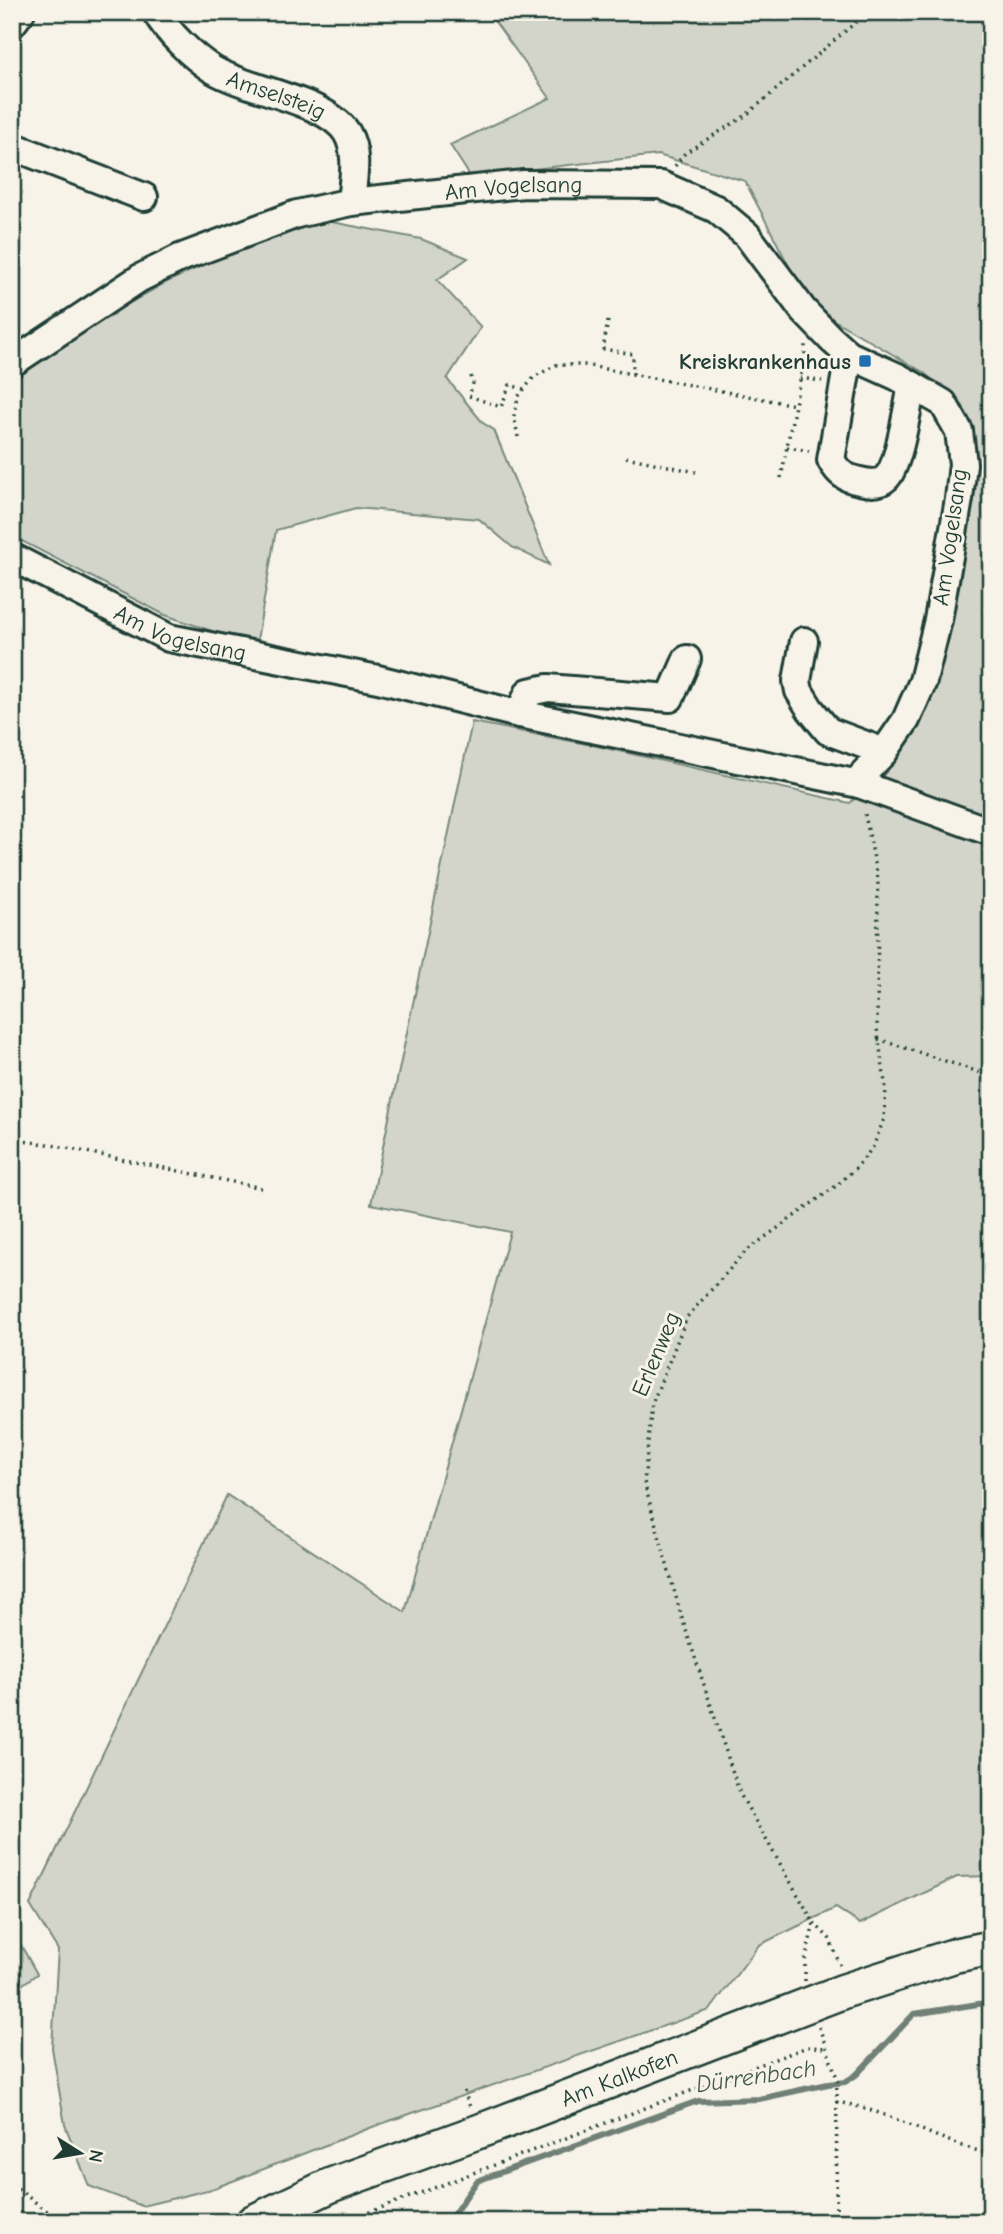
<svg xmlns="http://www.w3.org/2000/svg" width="1003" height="2234" font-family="'Comic Neue',sans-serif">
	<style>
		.green { fill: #d3d5ca; stroke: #79897f; stroke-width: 2 }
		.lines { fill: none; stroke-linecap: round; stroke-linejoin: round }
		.stream { stroke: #6f8077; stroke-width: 6 }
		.minor-casing { stroke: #1f3d34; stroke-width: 32 }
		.major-casing { stroke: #1f3d34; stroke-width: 38 }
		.path { stroke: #1f3d34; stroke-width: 3.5; stroke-dasharray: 2 5; stroke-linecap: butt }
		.minor { stroke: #f7f3e8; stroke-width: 26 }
		.major { stroke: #f7f3e8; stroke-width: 33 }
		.poi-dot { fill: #1f6fb2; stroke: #f7f3e8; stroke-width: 2.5 }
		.labels { text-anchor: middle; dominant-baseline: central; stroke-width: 6; stroke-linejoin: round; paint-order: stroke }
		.street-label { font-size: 23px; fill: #1f3d34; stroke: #f7f3e8 }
		.poi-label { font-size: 23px; font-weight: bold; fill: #1f3d34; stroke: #f7f3e8; text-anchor: end }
		.water-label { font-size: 24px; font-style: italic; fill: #405950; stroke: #f7f3e8 }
	</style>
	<rect width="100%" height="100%" fill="#f7f3e8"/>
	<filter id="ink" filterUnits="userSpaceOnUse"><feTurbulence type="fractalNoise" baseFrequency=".0143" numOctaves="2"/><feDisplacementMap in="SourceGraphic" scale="14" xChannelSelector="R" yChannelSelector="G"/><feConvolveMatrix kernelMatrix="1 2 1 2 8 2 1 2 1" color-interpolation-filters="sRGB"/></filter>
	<g filter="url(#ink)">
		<g class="green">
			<path d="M 488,12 L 991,12 L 991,1876 L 957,1877 L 860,1924 L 836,1908 L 759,1945 L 710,2010 L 375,2126 L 212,2189 L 142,2206 L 89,2186 L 65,2125 L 52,2048 L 58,1950 L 30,1905 L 227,1495 L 405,1612 L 510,1232 L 371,1204 L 472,722 L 592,745 L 850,803 L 875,779 L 911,734 L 972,441 L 963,406 L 923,372 L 820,312 L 792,272 L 745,181 L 658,155 L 470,176 L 450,145 L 550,98 Z"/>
			<path d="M 321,220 L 421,239 L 468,258 L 437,280 L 481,327 L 447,379 L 483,423 L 494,430 L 549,565 L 512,547 L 479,519 L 356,508 L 276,530 L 256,646 L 165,615 L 12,536 L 12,380 L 74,335 L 165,283 L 258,239 Z"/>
			<path d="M 12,1929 L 37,1974 L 16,1989 L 12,1988 Z"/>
		</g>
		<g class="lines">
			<path class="stream" d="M 448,2222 L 477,2181 L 698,2101 L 759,2099 L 828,2084 L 845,2082 L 856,2075 L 914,2014 L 991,2002"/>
			<g class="minor-casing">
				<g id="minor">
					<path id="s1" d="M 156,12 C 169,34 191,55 212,69 C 246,90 327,100 347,133 C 359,154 353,179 351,202"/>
					<path d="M 12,24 L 21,12"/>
					<path d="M 12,146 L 144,197"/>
					<path d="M 849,355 L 831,460 C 839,474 845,478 860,481 C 869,483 879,485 886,478 C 899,467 908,404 912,385"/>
					<path id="s2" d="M 12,363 L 140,278 L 180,258 L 297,214 L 351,202 L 524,184 L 661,185 L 716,209 L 747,235 L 803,310 L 831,339 L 849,355 L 898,377 L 943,403 L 959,431 L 963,464 L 959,499 L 938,620 L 923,681 L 906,720 L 884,752 L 865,772 L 859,784"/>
					<path id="s3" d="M 12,557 L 169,638 L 378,679 L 510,712 L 859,784 L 991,832"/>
					<path d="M 804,641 L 797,681 L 799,691 L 810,709 L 828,731 L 884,752"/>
					<path d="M 519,714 L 529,692 L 548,688 L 670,698 L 687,659"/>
				</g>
			</g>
			<g class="major-casing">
				<g id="major">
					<path id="s4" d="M 253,2222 L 331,2185 L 480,2131 L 844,1991 L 956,1955 L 991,1948"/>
				</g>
			</g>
			<g class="path">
				<path d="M 675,166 L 685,153 L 745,116 L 868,12"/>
				<path d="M 608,321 L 603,349 L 633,354 L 633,374"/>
				<path d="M 471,376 L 473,383 L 469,396 L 501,407 L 510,385 L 524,389"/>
				<path d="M 800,378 L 822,381"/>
				<path d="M 518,437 L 514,416 L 518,397 L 534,377 L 556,365 L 584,365 L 795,405"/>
				<path d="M 787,447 L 809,451"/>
				<path d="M 626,457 L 696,472"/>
				<path d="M 781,478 L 805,353 L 805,344"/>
				<path d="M 12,793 L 25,797"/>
				<path d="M 878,1039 L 991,1076"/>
				<path d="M 12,1140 L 47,1144 L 262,1188"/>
				<path d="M 814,1923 L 829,1938 L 840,1965"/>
				<path d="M 805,1981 L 805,1961 L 814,1923 L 740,1794 L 681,1615 L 644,1482 L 652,1404 L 687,1317 L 746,1251 L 836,1186 L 858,1166 L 873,1147 L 884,1119 L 886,1089 L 877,1028 L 878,878 L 864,810"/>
				<path d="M 819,2027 L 837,2078 L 836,2222"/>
				<path d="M 464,2091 L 470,2107"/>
				<path d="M 836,2102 C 890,2110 937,2142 991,2154"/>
				<path d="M 12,2185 L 62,2222"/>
				<path d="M 350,2222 L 362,2215 L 807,2047 L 828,2048"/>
			</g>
			<use href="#minor" class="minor"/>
			<use href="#major" class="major"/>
		</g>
	</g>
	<rect class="poi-dot" x="858" y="354" width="14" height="14" rx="3.5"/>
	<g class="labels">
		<g class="street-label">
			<text stroke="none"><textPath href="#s1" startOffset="150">Amselsteig</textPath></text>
			<text stroke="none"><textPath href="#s2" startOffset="542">Am Vogelsang</textPath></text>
			<text transform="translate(950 537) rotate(-82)">Am Vogelsang</text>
			<text stroke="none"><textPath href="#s3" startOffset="186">Am Vogelsang</textPath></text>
			<text transform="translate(656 1354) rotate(-67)">Erlenweg</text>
			<text stroke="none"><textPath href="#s4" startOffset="394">Am Kalkofen</textPath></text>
		</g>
		<g class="poi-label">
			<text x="851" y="361">Kreiskrankenhaus</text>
		</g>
		<g class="water-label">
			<text transform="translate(756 2076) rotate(-8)">Dürrenbach</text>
		</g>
	</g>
	<rect width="1003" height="2234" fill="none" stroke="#f7f3e8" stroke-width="42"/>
	<rect x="21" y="21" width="961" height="2192" fill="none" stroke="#1f3d34" stroke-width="2.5" filter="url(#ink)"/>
	<g transform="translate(80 2153) rotate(101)" stroke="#f7f3e8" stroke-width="5" paint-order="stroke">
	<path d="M0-5L12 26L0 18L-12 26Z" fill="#1f3d34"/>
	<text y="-10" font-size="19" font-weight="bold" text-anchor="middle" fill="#1f3d34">N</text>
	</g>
</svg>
